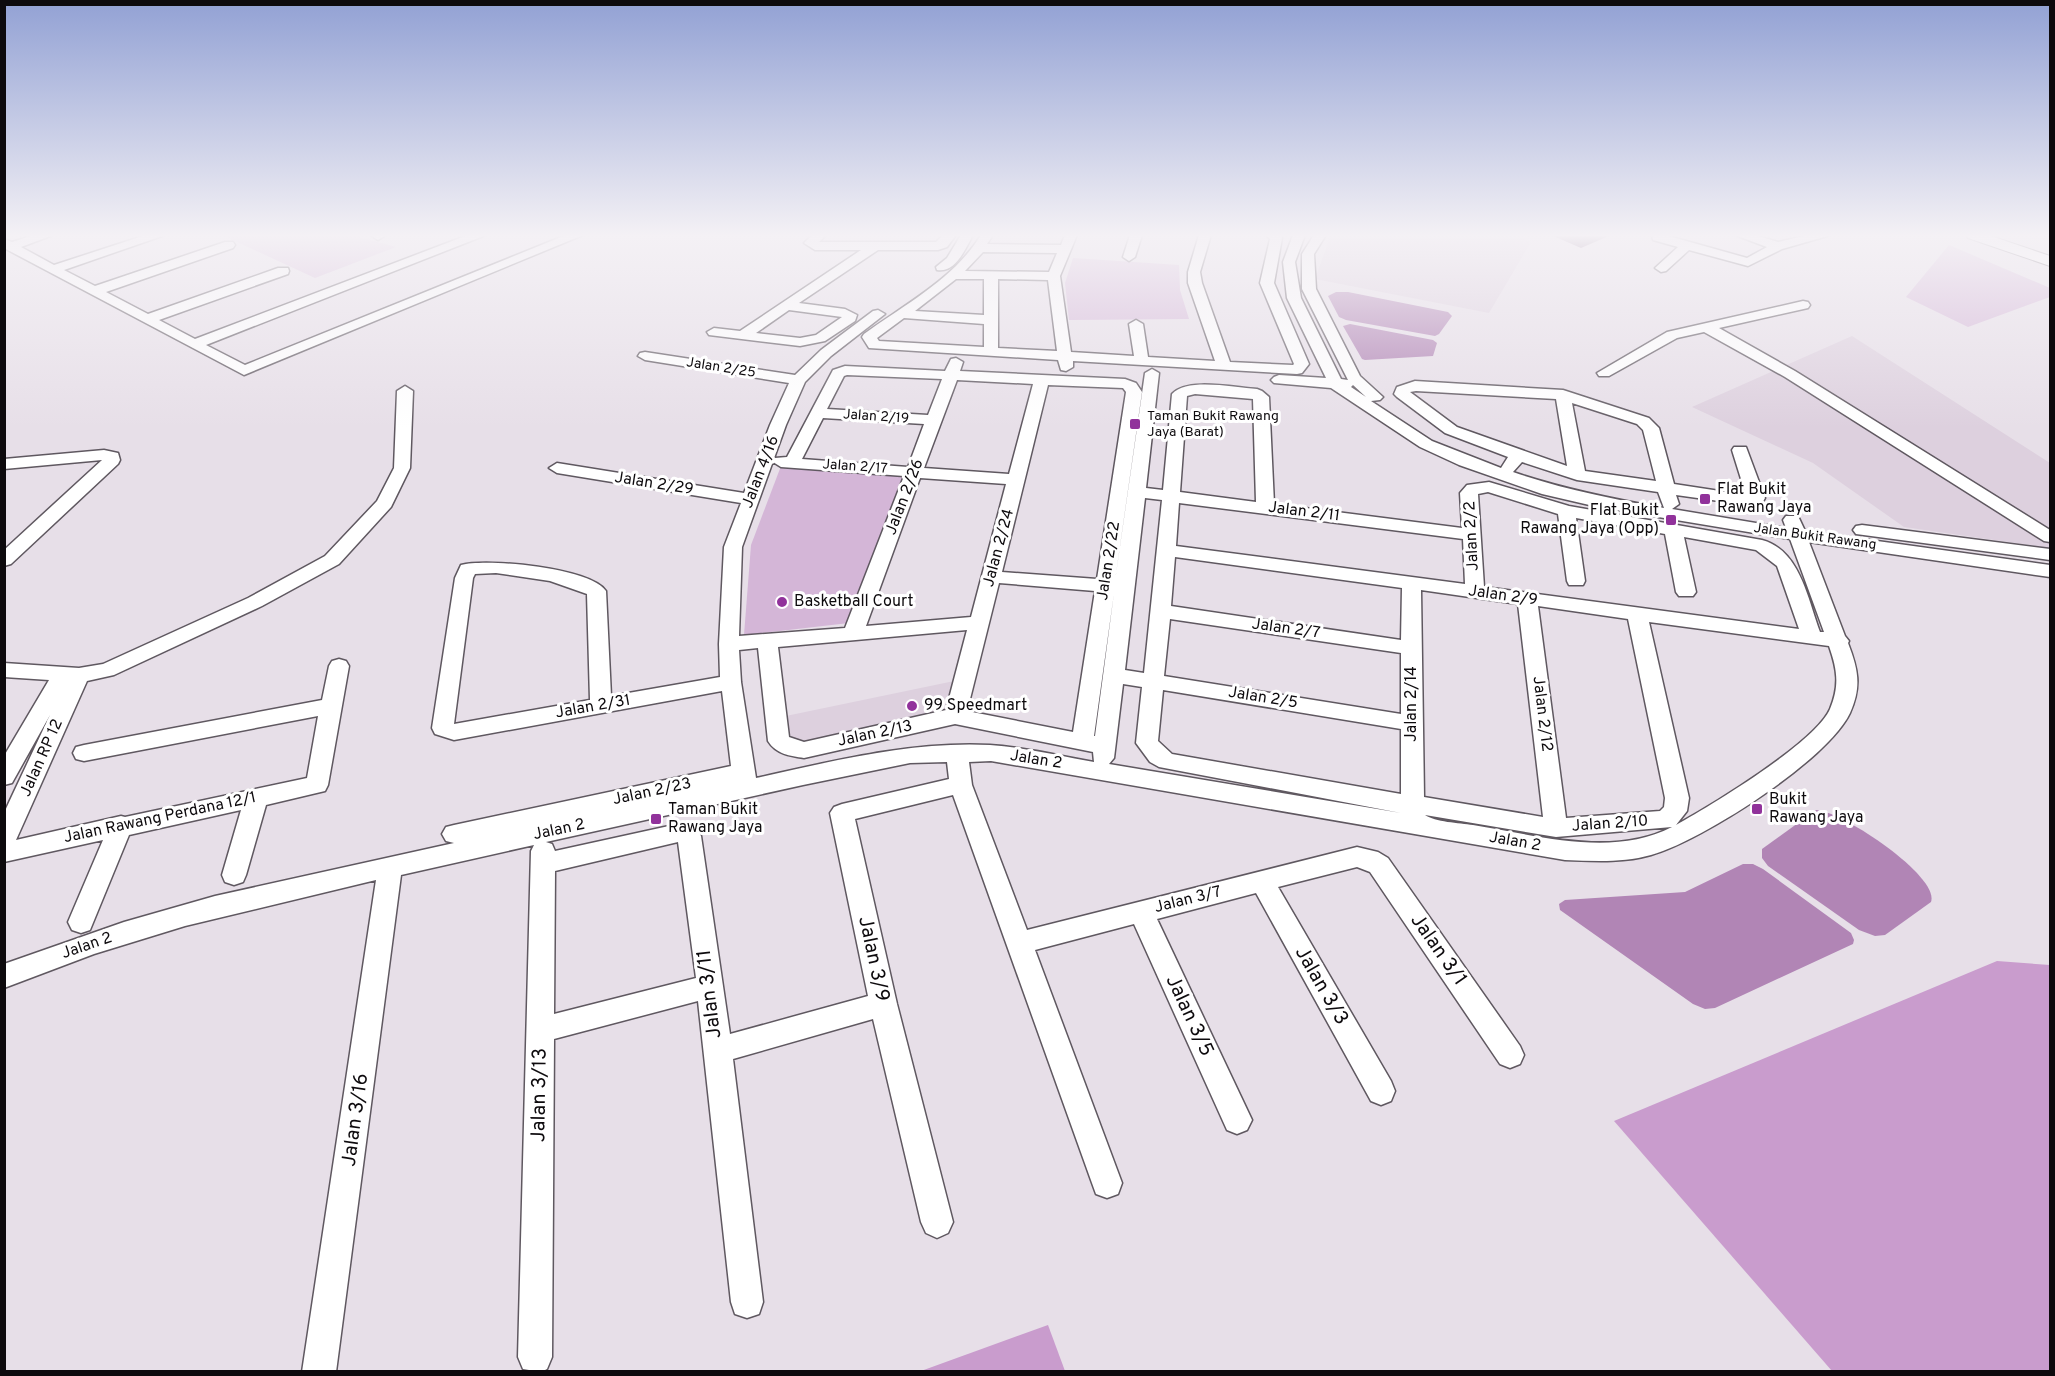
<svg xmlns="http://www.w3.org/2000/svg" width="2055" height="1376" font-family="Overpass,sans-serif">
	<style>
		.built { fill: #ddd0de }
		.green { fill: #d4b6d7 }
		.forest { fill: #c99ccd }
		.water { fill: #b185b5 }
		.building { fill: #532d57 }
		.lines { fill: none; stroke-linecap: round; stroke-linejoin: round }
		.minor-casing { stroke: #5f5860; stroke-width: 3 }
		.major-casing { stroke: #5f5860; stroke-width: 2 }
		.minor { fill: #fff; fill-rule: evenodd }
		.major { fill: #fff; fill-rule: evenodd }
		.poi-dot { fill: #91329b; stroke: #fff; stroke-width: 2 }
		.labels { text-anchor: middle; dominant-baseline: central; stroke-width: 6; stroke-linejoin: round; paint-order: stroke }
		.far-street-label { font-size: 14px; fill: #0d0a0d; stroke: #fff }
		.far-poi-label { font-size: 14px; fill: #0d0a0d; stroke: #fff; text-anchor: start }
		.street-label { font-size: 16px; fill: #0d0a0d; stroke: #fff }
		.poi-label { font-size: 16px; fill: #0d0a0d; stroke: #fff; text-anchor: start }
		.near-street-label { font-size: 20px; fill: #0d0a0d; stroke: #fff }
	</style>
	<rect width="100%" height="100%" fill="#e7dfe8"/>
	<g class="built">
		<path d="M 1331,235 L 1514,235 L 1531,242 L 1489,313 L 1315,279 Z"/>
		<path d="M 1852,336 L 2050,463 L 2050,548 L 1904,527 L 1813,463 L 1692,407 Z"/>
		<path d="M 959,680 L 950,713 L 792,745 L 781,717 Z"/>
	</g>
	<g class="green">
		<path d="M 222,235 L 352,235 L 396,247 L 315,278 Z"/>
		<path d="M 1949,245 L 2050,288 L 2050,297 L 1968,327 L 1906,297 Z"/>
		<path d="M 1073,258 L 1179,265 L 1180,290 L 1189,319 L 1069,320 L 1065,283 Z"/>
		<path d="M 781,466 L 900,473 L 906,481 L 849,623 L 744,635 L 751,545 Z"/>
	</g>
	<g class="forest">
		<path d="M 1997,961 L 2050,965 L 2050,1371 L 1832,1371 L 1614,1121 Z"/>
		<path d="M 1048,1325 L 1065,1371 L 921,1371 Z"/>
	</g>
	<g class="water">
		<path d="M 1336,292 L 1348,292 L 1448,312 L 1452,316 L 1439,334 L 1435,336 L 1346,320 L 1339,317 L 1328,296 Z"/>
		<path d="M 1350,324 L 1433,340 L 1437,343 L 1433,356 L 1365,360 L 1362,359 L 1343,326 Z"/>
		<path d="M 1816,810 C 1840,810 1940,876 1931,902 L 1885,935 L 1875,936 L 1859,930 L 1768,866 L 1762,858 L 1762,849 Z"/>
		<path d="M 1743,864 L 1753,864 L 1763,869 L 1851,933 L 1854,940 L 1853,944 L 1715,1008 L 1705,1009 L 1693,1004 L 1560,910 L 1559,904 L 1565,900 L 1685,892 Z"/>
	</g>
	<path class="building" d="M 1551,235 L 1611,235 L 1581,248 Z"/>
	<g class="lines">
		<g class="minor-casing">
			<g id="minor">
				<path d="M 34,235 L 53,235 L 21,247 L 54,265 L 146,235 L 165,235 L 64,270 L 95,286 L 225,242 L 233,242 L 235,245 L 233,248 L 106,292 L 148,314 L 278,268 L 288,268 L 289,271 L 288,274 L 159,320 L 195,339 L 468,235 L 486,235 L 206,345 L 245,365 L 566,235 L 583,235 L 244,375 L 4,248 L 4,239 L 12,242 Z"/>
				<path d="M 386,235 L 378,240 L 372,236 L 372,235 Z"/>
				<path d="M 812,235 L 826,235 L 819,242 L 936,242 L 943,235 L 956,235 L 947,247 L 938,250 L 878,250 L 799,303 L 845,309 L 857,315 L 855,321 L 825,341 L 800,346 L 709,335 L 707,332 L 714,328 L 740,331 L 861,250 L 815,250 L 804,243 ZM 789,310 L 842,317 L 816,335 L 800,338 L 756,333 Z"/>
				<path d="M 961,235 L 973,235 C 965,249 956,273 937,270 L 936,267 L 947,258 Z"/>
				<path d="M 981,235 L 993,235 L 987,244 L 1061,245 L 1065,235 L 1077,235 L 1060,276 L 1071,352 L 1134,356 L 1129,324 L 1136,320 L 1143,324 L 1148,357 L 1215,361 L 1188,283 L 1188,272 L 1199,235 L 1211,235 L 1200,272 L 1202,283 L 1230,362 L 1293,365 L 1294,364 L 1260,283 L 1270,239 L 1266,235 L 1280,235 L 1282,238 L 1274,283 L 1309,364 L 1302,373 L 1297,374 L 1073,361 L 1073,367 L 1066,371 L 1061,370 L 1058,360 L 869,348 L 862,337 L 864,334 C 904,305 954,279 981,235 ZM 983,252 L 1057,253 L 1049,272 L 965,271 ZM 956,279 L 984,279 L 984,315 L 915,311 ZM 998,279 L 1048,280 L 1057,351 L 998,348 ZM 904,318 L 984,324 L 984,347 L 879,341 L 877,338 Z"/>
				<path d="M 1130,235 L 1142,235 L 1135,257 L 1129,261 L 1123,257 Z"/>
				<path d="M 1293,235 L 1305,235 L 1295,262 L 1301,298 L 1341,379 L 1348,380 L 1302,289 L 1302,254 L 1314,235 L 1326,235 L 1314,254 L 1316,289 L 1360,376 L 1383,397 L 1380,400 L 1371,401 L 1432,441 L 1501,468 L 1508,457 L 1445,433 L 1397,397 L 1394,394 L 1397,387 L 1415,381 L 1563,390 L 1649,418 L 1659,428 L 1674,484 L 1746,495 L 1732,450 L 1734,447 L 1746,447 L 1765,498 L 1761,505 L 1755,506 L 1676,495 L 1679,504 L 1672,509 L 1786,528 L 1783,520 L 1786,516 L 1798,516 L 1805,531 L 2050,565 L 2050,577 L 1809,542 L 1845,636 L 1849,641 L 1848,643 C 1858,669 1862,686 1850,713 C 1828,760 1701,841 1651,855 C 1623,863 1594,861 1565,860 L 991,761 L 969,762 L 972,785 L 1027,930 L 1357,847 L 1378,852 L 1388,858 L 1520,1046 L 1524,1055 L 1520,1064 L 1510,1068 L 1500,1064 L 1370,872 L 1357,867 L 1278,887 L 1391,1081 L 1395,1091 L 1391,1101 L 1381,1105 L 1371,1101 L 1256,893 L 1157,919 L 1252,1120 L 1247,1130 L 1237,1134 L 1227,1130 L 1134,924 L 1035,950 L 1122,1183 L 1118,1194 L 1107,1198 L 1096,1194 L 1092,1183 L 953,795 L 855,819 L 897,1004 L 953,1222 L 948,1233 L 937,1238 L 926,1233 L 921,1222 L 873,1019 L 733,1059 L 763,1302 L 759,1314 L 747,1318 L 735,1314 L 731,1302 L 698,1001 L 554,1039 L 552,1357 L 547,1369 L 541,1372 L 523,1369 L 518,1357 L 531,851 L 534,845 L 401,875 L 336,1372 L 302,1372 L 376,880 L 185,926 L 94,954 L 4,988 L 4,964 L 124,922 L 215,896 L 454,843 L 446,841 L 442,834 L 446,827 L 454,825 L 731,766 L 722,691 L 454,740 L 435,734 L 432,728 L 455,578 L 461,565 C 488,558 591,568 606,591 L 611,696 L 720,677 L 719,644 L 724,547 L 741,503 L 557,473 L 549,468 L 557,463 L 744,493 L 770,425 L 789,383 L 645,360 L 638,356 L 640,353 L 645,352 L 795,375 L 821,350 L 873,311 L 878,310 L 885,314 L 831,356 L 805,382 L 786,425 L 742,547 L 739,636 L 845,628 L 904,476 L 781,467 L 773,462 L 775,458 L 787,457 L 833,370 L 845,366 L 945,371 L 951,359 L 956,358 L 963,362 L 960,371 L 1125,379 L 1136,383 L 1142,392 L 1115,581 L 1145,373 L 1152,369 L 1159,373 L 1146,488 L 1163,490 L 1172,394 C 1187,377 1236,388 1257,389 L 1262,391 L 1269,397 L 1274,504 L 1462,528 L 1460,493 L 1467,485 L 1489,482 L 1569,506 L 1762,540 C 1800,550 1808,600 1820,632 L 1824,632 L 1790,539 L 1598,507 L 1542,494 L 1459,465 L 1420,447 L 1331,388 L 1274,383 L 1271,380 L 1274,377 L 1279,375 L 1326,378 L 1287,298 L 1283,262 ZM 847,375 L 942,379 L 928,415 L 827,409 L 844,376 ZM 957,380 L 1033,384 L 1009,474 L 924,468 ZM 1048,385 L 1123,388 L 1126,392 L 1097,579 L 1002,572 ZM 1353,385 L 1366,397 L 1351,387 ZM 1416,391 L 1556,399 L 1567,466 L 1457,427 L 1410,392 ZM 1195,394 L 1253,399 L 1256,502 L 1180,492 L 1187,396 ZM 1572,403 L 1637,424 L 1643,430 L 1656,481 L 1585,471 ZM 823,418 L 924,424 L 908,467 L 802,459 ZM 1522,462 L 1577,480 L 1658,492 L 1664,508 C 1612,499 1563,489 1513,472 ZM 920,478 L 1006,484 L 971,617 L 866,626 ZM 1488,492 L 1558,514 L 1567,581 L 1569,585 L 1583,585 L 1585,581 L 1576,518 L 1665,534 L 1676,592 L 1679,596 L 1693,596 L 1696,592 L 1684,537 L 1756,550 L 1777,566 L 1799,629 L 1484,587 L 1478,494 ZM 1145,498 L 1162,500 L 1144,673 L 1125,670 ZM 1179,503 L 1463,539 L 1465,584 L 1176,546 ZM 1175,557 L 1402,588 L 1401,640 L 1171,606 ZM 496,573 L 550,581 L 587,594 L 590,700 L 454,724 L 473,578 L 475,574 ZM 999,583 L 1095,591 L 1073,732 L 967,711 ZM 1421,590 L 1518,604 L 1543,817 L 1424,797 ZM 1114,593 L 1095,736 L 1094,736 ZM 1538,606 L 1628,619 L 1665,798 L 1664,807 L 1660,811 L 1566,818 ZM 1170,619 L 1401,653 L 1401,714 L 1164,676 ZM 1649,622 L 1829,646 C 1837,669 1840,685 1830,709 C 1815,743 1710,806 1676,825 L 1687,811 L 1689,798 ZM 967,630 L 946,710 L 804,742 L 789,737 L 778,647 ZM 758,648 L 768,741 C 776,754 790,756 804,758 L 955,724 L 1093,752 L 1094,762 C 1060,756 1024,747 990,745 C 912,741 833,761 756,778 L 741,682 L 739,650 ZM 1123,684 L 1142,687 L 1136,743 L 1150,762 L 1159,767 L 1401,813 L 1109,764 L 1114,758 ZM 1163,690 L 1401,729 L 1401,794 L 1172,754 L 1158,741 ZM 947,762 L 949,779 L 842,804 L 834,807 L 830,813 L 868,996 L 730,1034 L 701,836 L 697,829 L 678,824 L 555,851 L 552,844 L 546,842 L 803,785 L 910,763 ZM 1425,815 L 1556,837 L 1672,827 C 1612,858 1536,835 1473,825 C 1459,823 1435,822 1425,815 ZM 678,842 L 696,978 L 554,1014 L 555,871 Z"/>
				<path d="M 1652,235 L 1665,235 L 1747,258 L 1767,247 L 1735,235 L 1755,235 L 1778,242 L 1808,235 L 1831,235 L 1782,249 L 1748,266 L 1689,250 L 1666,271 L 1661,272 L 1655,268 L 1678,247 L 1653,240 Z"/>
				<path d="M 1803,301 L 1808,302 L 1810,305 L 1808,308 L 1719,328 L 1795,371 L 2050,530 L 2050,542 L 2044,541 L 1785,377 L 1704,332 L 1677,338 L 1609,376 L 1599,376 L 1597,373 L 1667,332 Z"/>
				<path d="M 405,386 L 413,391 L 410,468 L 391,507 L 339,564 L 262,606 L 114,675 L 87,681 L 16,840 L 121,816 L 125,817 L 307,778 L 318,716 L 84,761 L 76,759 L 73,753 L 76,747 L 84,745 L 322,700 L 329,666 L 332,661 L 339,659 L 346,661 L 349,666 L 328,785 L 325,791 L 266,805 L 246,875 L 243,882 L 234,885 L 225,882 L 222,875 L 241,810 L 129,835 L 90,930 L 81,933 L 72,930 L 68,922 L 103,840 L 4,862 L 4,813 L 50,715 L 12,783 L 4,785 L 4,756 L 49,680 L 4,677 L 4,663 L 79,668 L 103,664 L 248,598 L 325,556 L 377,501 L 394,468 L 397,391 Z"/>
				<path d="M 104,450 L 118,453 L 120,460 L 118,464 L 11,564 L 4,566 L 4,550 L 102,460 L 4,469 L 4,459 Z"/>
				<path d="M 1862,525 L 2050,549 L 2050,560 L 1856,534 L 1853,530 L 1856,526 Z"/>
			</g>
		</g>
		<g class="major-casing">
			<path id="major" d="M 1966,235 L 1988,235 L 2050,256 L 2050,266 L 1968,238 Z"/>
		</g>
		<use href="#minor" class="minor"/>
		<use href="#major" class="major"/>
	</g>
	<linearGradient id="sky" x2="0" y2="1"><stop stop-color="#92a1d4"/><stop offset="0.55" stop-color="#f4f1f5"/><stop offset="1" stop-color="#f4f1f5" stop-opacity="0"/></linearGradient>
	<rect width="2055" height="428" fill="url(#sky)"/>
	<g class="poi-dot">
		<rect x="1129" y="418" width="12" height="12" rx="3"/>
		<rect x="1699" y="493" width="12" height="12" rx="3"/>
		<rect x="1665" y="514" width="12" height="12" rx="3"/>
		<circle cx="782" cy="602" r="6"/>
		<circle cx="912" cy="706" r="6"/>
		<rect x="1751" y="803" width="12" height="12" rx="3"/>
		<rect x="650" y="813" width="12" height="12" rx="3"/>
	</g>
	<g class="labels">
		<g class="far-street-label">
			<text transform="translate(721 368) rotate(9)">Jalan 2/25</text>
			<text transform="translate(876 417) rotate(4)">Jalan 2/19</text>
			<text transform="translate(855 467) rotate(4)">Jalan 2/17</text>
			<text transform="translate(1815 537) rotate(8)">Jalan Bukit Rawang</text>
		</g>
		<g class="far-poi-label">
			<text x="1147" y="416">Taman Bukit Rawang<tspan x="1147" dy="16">Jaya (Barat)</tspan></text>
		</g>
		<g class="street-label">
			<text transform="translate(761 472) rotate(-69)">Jalan 4/16</text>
			<text transform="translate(654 484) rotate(9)">Jalan 2/29</text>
			<text transform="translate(905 497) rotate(-69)">Jalan 2/26</text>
			<text transform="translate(1304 512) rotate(7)">Jalan 2/11</text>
			<text transform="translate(1472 536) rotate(-93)">Jalan 2/2</text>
			<text transform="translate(999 548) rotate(-75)">Jalan 2/24</text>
			<text transform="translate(1109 561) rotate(-81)">Jalan 2/22</text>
			<text transform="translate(1503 596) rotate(8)">Jalan 2/9</text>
			<text transform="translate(1286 629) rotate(8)">Jalan 2/7</text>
			<text transform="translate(1263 698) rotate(9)">Jalan 2/5</text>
			<text transform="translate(1412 704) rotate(-90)">Jalan 2/14</text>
			<text transform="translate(593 707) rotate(-10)">Jalan 2/31</text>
			<text transform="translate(1542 714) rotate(83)">Jalan 2/12</text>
			<text transform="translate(875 734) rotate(-12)">Jalan 2/13</text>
			<text transform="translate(42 758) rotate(-66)">Jalan RP 12</text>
			<text transform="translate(1036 760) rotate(9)">Jalan 2</text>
			<text transform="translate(652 792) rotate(-12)">Jalan 2/23</text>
			<text transform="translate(160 818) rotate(-12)">Jalan Rawang Perdana 12/1</text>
			<text transform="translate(1610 824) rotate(-4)">Jalan 2/10</text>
			<text transform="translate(559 830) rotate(-12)">Jalan 2</text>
			<text transform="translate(1515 842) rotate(10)">Jalan 2</text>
			<text transform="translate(1188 900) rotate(-14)">Jalan 3/7</text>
			<text transform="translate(87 946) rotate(-19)">Jalan 2</text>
		</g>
		<g class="poi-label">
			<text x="1717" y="490">Flat Bukit<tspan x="1717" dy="18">Rawang Jaya</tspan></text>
			<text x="1659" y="511" text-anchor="end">Flat Bukit<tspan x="1659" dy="18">Rawang Jaya (Opp)</tspan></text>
			<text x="794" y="602">Basketball Court</text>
			<text x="924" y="706">99 Speedmart</text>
			<text x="1769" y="800">Bukit<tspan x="1769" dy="18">Rawang Jaya</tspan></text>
			<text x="668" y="810">Taman Bukit<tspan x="668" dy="18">Rawang Jaya</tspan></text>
		</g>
		<g class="near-street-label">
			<text transform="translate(1438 950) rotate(55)">Jalan 3/1</text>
			<text transform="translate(873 959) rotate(78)">Jalan 3/9</text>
			<text transform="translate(1321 986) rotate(60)">Jalan 3/3</text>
			<text transform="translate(710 994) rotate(-97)">Jalan 3/11</text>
			<text transform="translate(1189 1016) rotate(65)">Jalan 3/5</text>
			<text transform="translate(540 1095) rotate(-89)">Jalan 3/13</text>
			<text transform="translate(356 1120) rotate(-82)">Jalan 3/16</text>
		</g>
	</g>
	<rect width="2055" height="1376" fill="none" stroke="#0d0a0d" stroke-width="12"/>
</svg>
